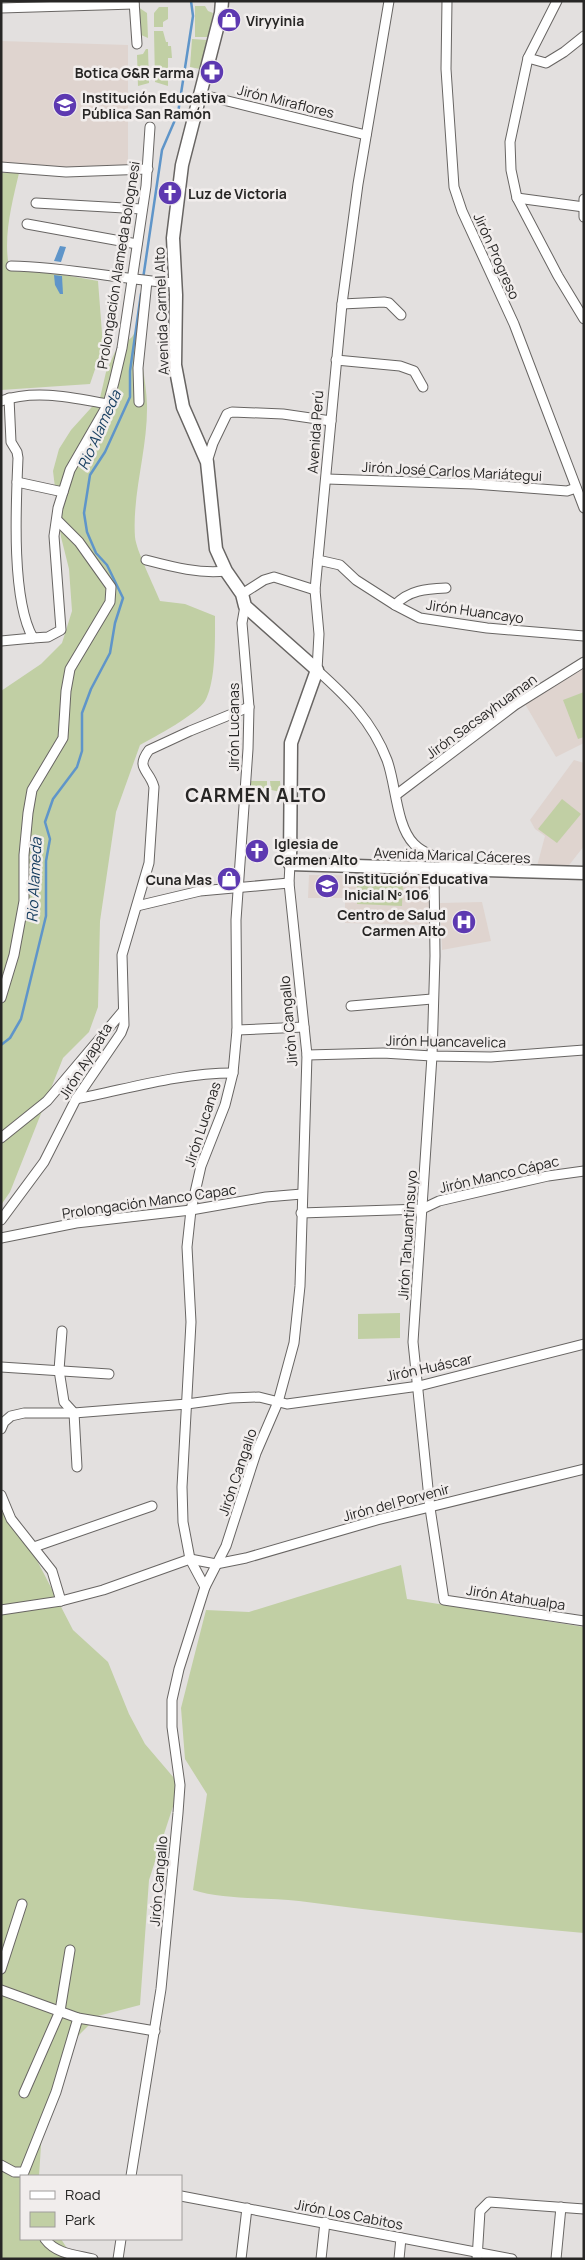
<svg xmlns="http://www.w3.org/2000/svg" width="585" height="2260" font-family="Manrope,sans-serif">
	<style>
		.built { fill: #dfd4cf }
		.green { fill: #c1cfa4 }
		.water { fill: #5f95c9 }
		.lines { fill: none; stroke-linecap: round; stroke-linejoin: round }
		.stream { stroke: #5f95c9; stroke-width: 2.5 }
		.street-casing { stroke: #686563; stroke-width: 11 }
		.secondary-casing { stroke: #686563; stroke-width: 15 }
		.street { stroke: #fff; stroke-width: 9 }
		.secondary { stroke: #fff; stroke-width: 12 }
		.labels { text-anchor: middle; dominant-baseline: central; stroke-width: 5; stroke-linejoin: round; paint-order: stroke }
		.poi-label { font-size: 14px; font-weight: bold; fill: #272625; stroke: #f1edec; text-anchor: start }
		.street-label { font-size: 14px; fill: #272625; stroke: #f1edec }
		.water-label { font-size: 15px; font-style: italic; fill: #143c5f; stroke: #f1edec }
		.district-label { font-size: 19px; font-weight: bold; letter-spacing: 1px; fill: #272625; stroke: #f1edec }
	</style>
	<rect width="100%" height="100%" fill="#e3e0df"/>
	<g class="built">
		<path d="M 1,41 L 128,45 L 128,166 L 46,170 L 1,164 Z"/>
		<path d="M 584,665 L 584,743 L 556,757 L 525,704 Z"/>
		<path d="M 574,760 L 584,763 L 584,846 L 566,869 L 550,865 L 537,866 L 545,836 L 535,829 L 530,820 Z"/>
		<path d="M 309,875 L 430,876 L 429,925 L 345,923 L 345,898 L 308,898 Z"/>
		<path d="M 482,902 L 491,941 L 442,950 L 440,903 Z"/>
	</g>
	<g class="green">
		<path d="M 195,6 L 205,6 L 208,11 L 213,13 L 209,37 L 195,37 Z"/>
		<path d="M 138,7 L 147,13 L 148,38 L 139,34 Z"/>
		<path d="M 159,7 L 168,7 L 168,19 L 163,22 L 163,27 L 154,27 L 154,13 Z"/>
		<path d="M 154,31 L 163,31 L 166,42 L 168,42 L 168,46 L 171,46 L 172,58 L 168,58 L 168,86 L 155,82 Z"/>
		<path d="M 192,39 L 207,40 L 200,69 L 190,67 Z"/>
		<path d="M 146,49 L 148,49 L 149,83 L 138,86 L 137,55 L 143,54 Z"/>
		<path d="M 1,173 L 19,173 C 12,203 2,240 10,271 L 53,273 L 98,281 L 103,346 L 90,384 L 1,390 Z"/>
		<path d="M 140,324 C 138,351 146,377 147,404 C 148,449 132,493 135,537 C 136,550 154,586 160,601 L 185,604 L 215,616 C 215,639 216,682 205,701 C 197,714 155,737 140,745 L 116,812 L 100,921 L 98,1007 L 89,1032 L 63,1058 L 10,1192 L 1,1205 L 1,691 L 41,664 L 62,643 L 72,611 L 69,569 L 61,537 L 53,471 L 59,449 L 71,430 L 100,398 L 106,372 L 115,352 L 132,337 Z"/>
		<path d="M 584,692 L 584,737 L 578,739 L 563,700 Z"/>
		<path d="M 250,781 L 267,781 L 267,786 L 262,789 L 257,798 L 251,797 Z"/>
		<path d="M 270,781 L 280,781 L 281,792 L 271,790 Z"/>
		<path d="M 562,799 L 581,814 L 557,843 L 538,829 Z"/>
		<path d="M 357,880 L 403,881 L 402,906 L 357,904 Z"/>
		<path d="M 400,1313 L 400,1338 L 358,1339 L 358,1314 Z"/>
		<path d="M 12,1512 L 73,1630 L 108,1662 L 129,1714 L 145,1744 L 180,1785 L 149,1880 L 140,2005 L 98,2016 L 72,2042 L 42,2130 L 39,2176 L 21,2176 L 21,2239 L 61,2239 L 74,2259 L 1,2259 L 1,1513 Z"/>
		<path d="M 401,1565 L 407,1599 L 584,1627 L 584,1933 C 489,1925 394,1913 299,1901 C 266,1897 224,1900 193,1890 L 207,1794 L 185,1759 L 181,1708 L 206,1610 L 249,1612 Z"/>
	</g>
	<g class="water">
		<path d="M 60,246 L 66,247 L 61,262 L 54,261 Z"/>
		<path d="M 54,275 L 62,276 L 63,294 L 60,294 L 55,285 Z"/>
	</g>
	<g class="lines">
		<g class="stream">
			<path d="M 143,279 L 162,150 L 178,113 L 193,16 L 191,1"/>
			<path d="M 1,1045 L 10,1038 L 21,1019 L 46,916 L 46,861 L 50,839 L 45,822 L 53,799 L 77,767 L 82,751 L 82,713 L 91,689 L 110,653 L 115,623 L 123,598 L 107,565 L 96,553 L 87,532 L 84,513 L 90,475 L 105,452 L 130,397 L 130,371 L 141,294"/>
		</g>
		<g class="street-casing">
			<g id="street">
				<path d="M 134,1 L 137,44"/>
				<path d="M 389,1 L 358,184 L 342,304 L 315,590 L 319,634 L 317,670 C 347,697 372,721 387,760 C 396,784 396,826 414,844 C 429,859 451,859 470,867"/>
				<path d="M 447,1 L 446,69 L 454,187 L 462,211 L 514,324 L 584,508"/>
				<path d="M 557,1 L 528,58 L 510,142 L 511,170 L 517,198 L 558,276 L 584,319"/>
				<path d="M 1,8 L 134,4"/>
				<path d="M 528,58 L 546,63 L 564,52 L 584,36"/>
				<path d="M 199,94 L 366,135"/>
				<path d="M 1,167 L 66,172 L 148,169"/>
				<path d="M 517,198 L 584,207"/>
				<path d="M 584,199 L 584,217"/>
				<path d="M 36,203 L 142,209"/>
				<path d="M 27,224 L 137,244"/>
				<path d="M 11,266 C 66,267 120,279 174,283"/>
				<path d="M 342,304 L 384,302 L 389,303 L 401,315"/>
				<path d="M 336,360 L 400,366 L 414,371 L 423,387"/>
				<path d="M 9,398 L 11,442 L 17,452 L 18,458 C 16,504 11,599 33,638 L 48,637 L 61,630 L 54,536 L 58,508 L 70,470 L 108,404 L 114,382 L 122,348 L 146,186 L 150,127"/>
				<path d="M 1,401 C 36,389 73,398 108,404"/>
				<path d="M 139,402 L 138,368 L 147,281"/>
				<path d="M 207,462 L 213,443 L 227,414 L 232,412 L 283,414 L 331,421"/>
				<path d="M 327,479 L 474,484 L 567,491 L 576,488"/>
				<path d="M 17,482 L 63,492"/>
				<path d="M 146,560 C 173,567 199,574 226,571"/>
				<path d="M 318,560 L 340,565 L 356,580 L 395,605 L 420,618 L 487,628 L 584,636"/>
				<path d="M 242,594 L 264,580 L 274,577 L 315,590"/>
				<path d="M 395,605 C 409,590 426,589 446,588"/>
				<path d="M 1,641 L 33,638"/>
				<path d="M 396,795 L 515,705 L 584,662"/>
				<path d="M 434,870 L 435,956 L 432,1056 L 413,1342 L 430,1508 L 444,1600 L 584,1621"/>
				<path d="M 137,906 L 200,891 L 289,883"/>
				<path d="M 1,998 L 14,955 L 24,901 L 24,855 L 28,813 L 32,790 L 63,738 L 66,691 L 70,669 L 110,602 L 111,587 L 79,542 L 57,520"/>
				<path d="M 351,1006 L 432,999"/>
				<path d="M 237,1030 L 304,1027"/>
				<path d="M 307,1055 L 383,1053 L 432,1056 L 491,1057 L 584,1050"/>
				<path d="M 76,1099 C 128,1089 179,1073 233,1073"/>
				<path d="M 1,1138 L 47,1101 L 123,1011"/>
				<path d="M 301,1213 L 422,1209 L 439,1201 L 548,1176 L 584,1171"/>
				<path d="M 1,1220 L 44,1162 L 76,1099 L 121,1033 L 124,1025 L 122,955 L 149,863 L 154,787 C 149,769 135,769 149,750 L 190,731 L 249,707"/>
				<path d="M 1,1238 L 76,1223 L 191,1210 L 266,1197 L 302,1194"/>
				<path d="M 62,1331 L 59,1370 L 64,1402 L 74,1413 L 77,1467"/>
				<path d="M 1,1367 L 109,1374"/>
				<path d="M 1,1429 L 4,1422 L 11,1416 L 24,1413 L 74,1413 L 187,1404 L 231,1398 L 259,1397 L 287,1404 L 419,1386 L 584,1344"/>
				<path d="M 1,1495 L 11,1519 L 52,1571 L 61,1601"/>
				<path d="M 34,1547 L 152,1506"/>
				<path d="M 205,1587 L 190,1559 L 183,1522 L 182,1487 L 191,1322 L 187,1247 L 191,1210 L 201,1166 L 225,1105 L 233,1073 L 237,1030 L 236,920 L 248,749 L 249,707 L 242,623 L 245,606"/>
				<path d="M 1,1610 L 61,1601 L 103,1590 L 190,1559 L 216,1564 L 246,1558 L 377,1520 L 584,1469"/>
				<path d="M 1,1969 L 22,1904"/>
				<path d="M 1,1990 L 78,2018 L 155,2031"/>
				<path d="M 24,2093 L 60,2011 L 70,1950"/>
				<path d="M 1,2165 L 14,2172 L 24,2172 L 56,2092 L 78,2018"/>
				<path d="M 131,2176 L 161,1989 L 178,1813 L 180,1785 L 172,1727 L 172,1700 L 179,1669 L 205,1587 L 226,1546 L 256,1453 L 278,1402 L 294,1343 L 300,1286 L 307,1055 L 289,883 L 290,864"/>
				<path d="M 181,2196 L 512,2259"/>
				<path d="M 45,2239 C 56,2254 76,2255 93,2259"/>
				<path d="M 118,2259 L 121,2239"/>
				<path d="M 241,2259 L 247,2208"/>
				<path d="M 321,2259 L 325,2222"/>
				<path d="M 399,2259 L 401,2238"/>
				<path d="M 477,2259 L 480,2211 L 489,2202 L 584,2209"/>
				<path d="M 556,2259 L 561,2207"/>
			</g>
		</g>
		<g class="secondary-casing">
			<path id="secondary" d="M 222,1 L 221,13 L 182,165 L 173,238 L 176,295 L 175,365 L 183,407 L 207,462 L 216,549 L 226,571 L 242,594 L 245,606 L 317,670 L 291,743 L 290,864 L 584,873"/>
		</g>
		<use href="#street" class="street"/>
		<use href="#secondary" class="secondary"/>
	</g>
	<defs>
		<g id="shop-disc" transform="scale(1.25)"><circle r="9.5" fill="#5d39b1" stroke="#f1edec"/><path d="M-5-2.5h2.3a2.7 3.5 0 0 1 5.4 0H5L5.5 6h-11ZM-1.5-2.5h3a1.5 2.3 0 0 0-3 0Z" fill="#fff"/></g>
		<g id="pharmacy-disc" transform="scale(1.25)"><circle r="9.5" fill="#5d39b1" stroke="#f1edec"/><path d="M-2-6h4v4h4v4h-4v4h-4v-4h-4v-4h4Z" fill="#fff"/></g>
		<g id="school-disc" transform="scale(1.25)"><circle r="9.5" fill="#5d39b1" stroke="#f1edec"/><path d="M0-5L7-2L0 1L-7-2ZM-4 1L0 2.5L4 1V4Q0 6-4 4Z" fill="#fff"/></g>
		<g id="church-disc" transform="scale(1.25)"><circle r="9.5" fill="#5d39b1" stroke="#f1edec"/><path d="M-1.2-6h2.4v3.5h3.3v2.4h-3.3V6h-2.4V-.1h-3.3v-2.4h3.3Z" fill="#fff"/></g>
		<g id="hospital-disc" transform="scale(1.25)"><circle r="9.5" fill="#5d39b1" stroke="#f1edec"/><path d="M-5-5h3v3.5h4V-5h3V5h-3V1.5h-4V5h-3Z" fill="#fff"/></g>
	</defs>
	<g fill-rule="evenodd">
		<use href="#shop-disc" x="229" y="20"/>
		<use href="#pharmacy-disc" x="212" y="72"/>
		<use href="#school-disc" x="65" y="105"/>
		<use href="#church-disc" x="170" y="193"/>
		<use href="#church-disc" x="257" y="851"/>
		<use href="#shop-disc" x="229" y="879"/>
		<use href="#school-disc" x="327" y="886"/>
		<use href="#hospital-disc" x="464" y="922"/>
	</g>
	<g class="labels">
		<g class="poi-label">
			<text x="246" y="20">Viryyinia</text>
			<text x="194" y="72" text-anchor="end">Botica G&amp;R Farma</text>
			<text x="82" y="97">Institución Educativa<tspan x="82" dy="16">Pública San Ramón</tspan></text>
			<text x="188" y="193">Luz de Victoria</text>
			<text x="274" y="843">Iglesia de<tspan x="274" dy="16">Carmen Alto</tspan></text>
			<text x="344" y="878">Institución Educativa<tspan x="344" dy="16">Inicial Nº 106</tspan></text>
			<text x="212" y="879" text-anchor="end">Cuna Mas</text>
			<text x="446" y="914" text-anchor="end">Centro de Salud<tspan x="446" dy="16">Carmen Alto</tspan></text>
		</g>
		<g class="street-label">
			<text transform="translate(286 101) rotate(14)">Jirón Miraflores</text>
			<text transform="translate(497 256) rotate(66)">Jirón Progreso</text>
			<text transform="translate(118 265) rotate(-81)">Prolongación Alameda Bolognesi</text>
			<text transform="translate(161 311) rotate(-92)">Avenida Carmel Alto</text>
			<text transform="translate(315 432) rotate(-86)">Avenida Perú</text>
			<text transform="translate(452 471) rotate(3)">Jirón José Carlos Mariátegui</text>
			<text transform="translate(475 611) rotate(8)">Jirón Huancayo</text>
			<text transform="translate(481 716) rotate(-36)">Jirón Sacsayhuaman</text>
			<text transform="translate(233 727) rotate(-90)">Jirón Lucanas</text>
			<text transform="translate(452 855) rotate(2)">Avenida Marical Cáceres</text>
			<text transform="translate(288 1021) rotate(-95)">Jirón Cangallo</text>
			<text transform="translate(446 1041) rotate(1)">Jirón Huancavelica</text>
			<text transform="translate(85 1061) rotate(-58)">Jirón Ayapata</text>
			<text transform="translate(202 1124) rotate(-72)">Jirón Lucanas</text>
			<text transform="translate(499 1174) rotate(-13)">Jirón Manco Cápac</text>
			<text transform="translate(149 1201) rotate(-8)">Prolongación Manco Capac</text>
			<text transform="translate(407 1235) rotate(-86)">Jirón Tahuantinsuyo</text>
			<text transform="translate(429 1367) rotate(-12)">Jirón Huáscar</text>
			<text transform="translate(237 1472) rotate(-71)">Jirón Cangallo</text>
			<text transform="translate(396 1502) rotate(-15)">Jirón del Porvenir</text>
			<text transform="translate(516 1597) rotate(9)">Jirón Atahualpa</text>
			<text transform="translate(158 1881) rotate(-85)">Jirón Cangallo</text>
			<text transform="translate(349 2214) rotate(11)">Jirón Los Cabitos</text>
		</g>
		<g class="water-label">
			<text transform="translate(99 430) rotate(-66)">Rio Alameda</text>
			<text transform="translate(34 880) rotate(-87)">Rio Alameda</text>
		</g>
		<g class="district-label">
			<text x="256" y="795">CARMEN ALTO</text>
		</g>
	</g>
	<rect width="585" height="2260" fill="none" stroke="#272625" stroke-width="5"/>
	<rect x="20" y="2175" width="162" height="65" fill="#f1edec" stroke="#a09d9c"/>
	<rect x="30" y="2191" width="25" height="8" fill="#ffffff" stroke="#a09d9c"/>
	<text x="65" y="2200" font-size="15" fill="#272625">Road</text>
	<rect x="30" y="2212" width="25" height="15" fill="#c1cfa4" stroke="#a09d9c"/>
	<text x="65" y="2225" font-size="15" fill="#272625">Park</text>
</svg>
